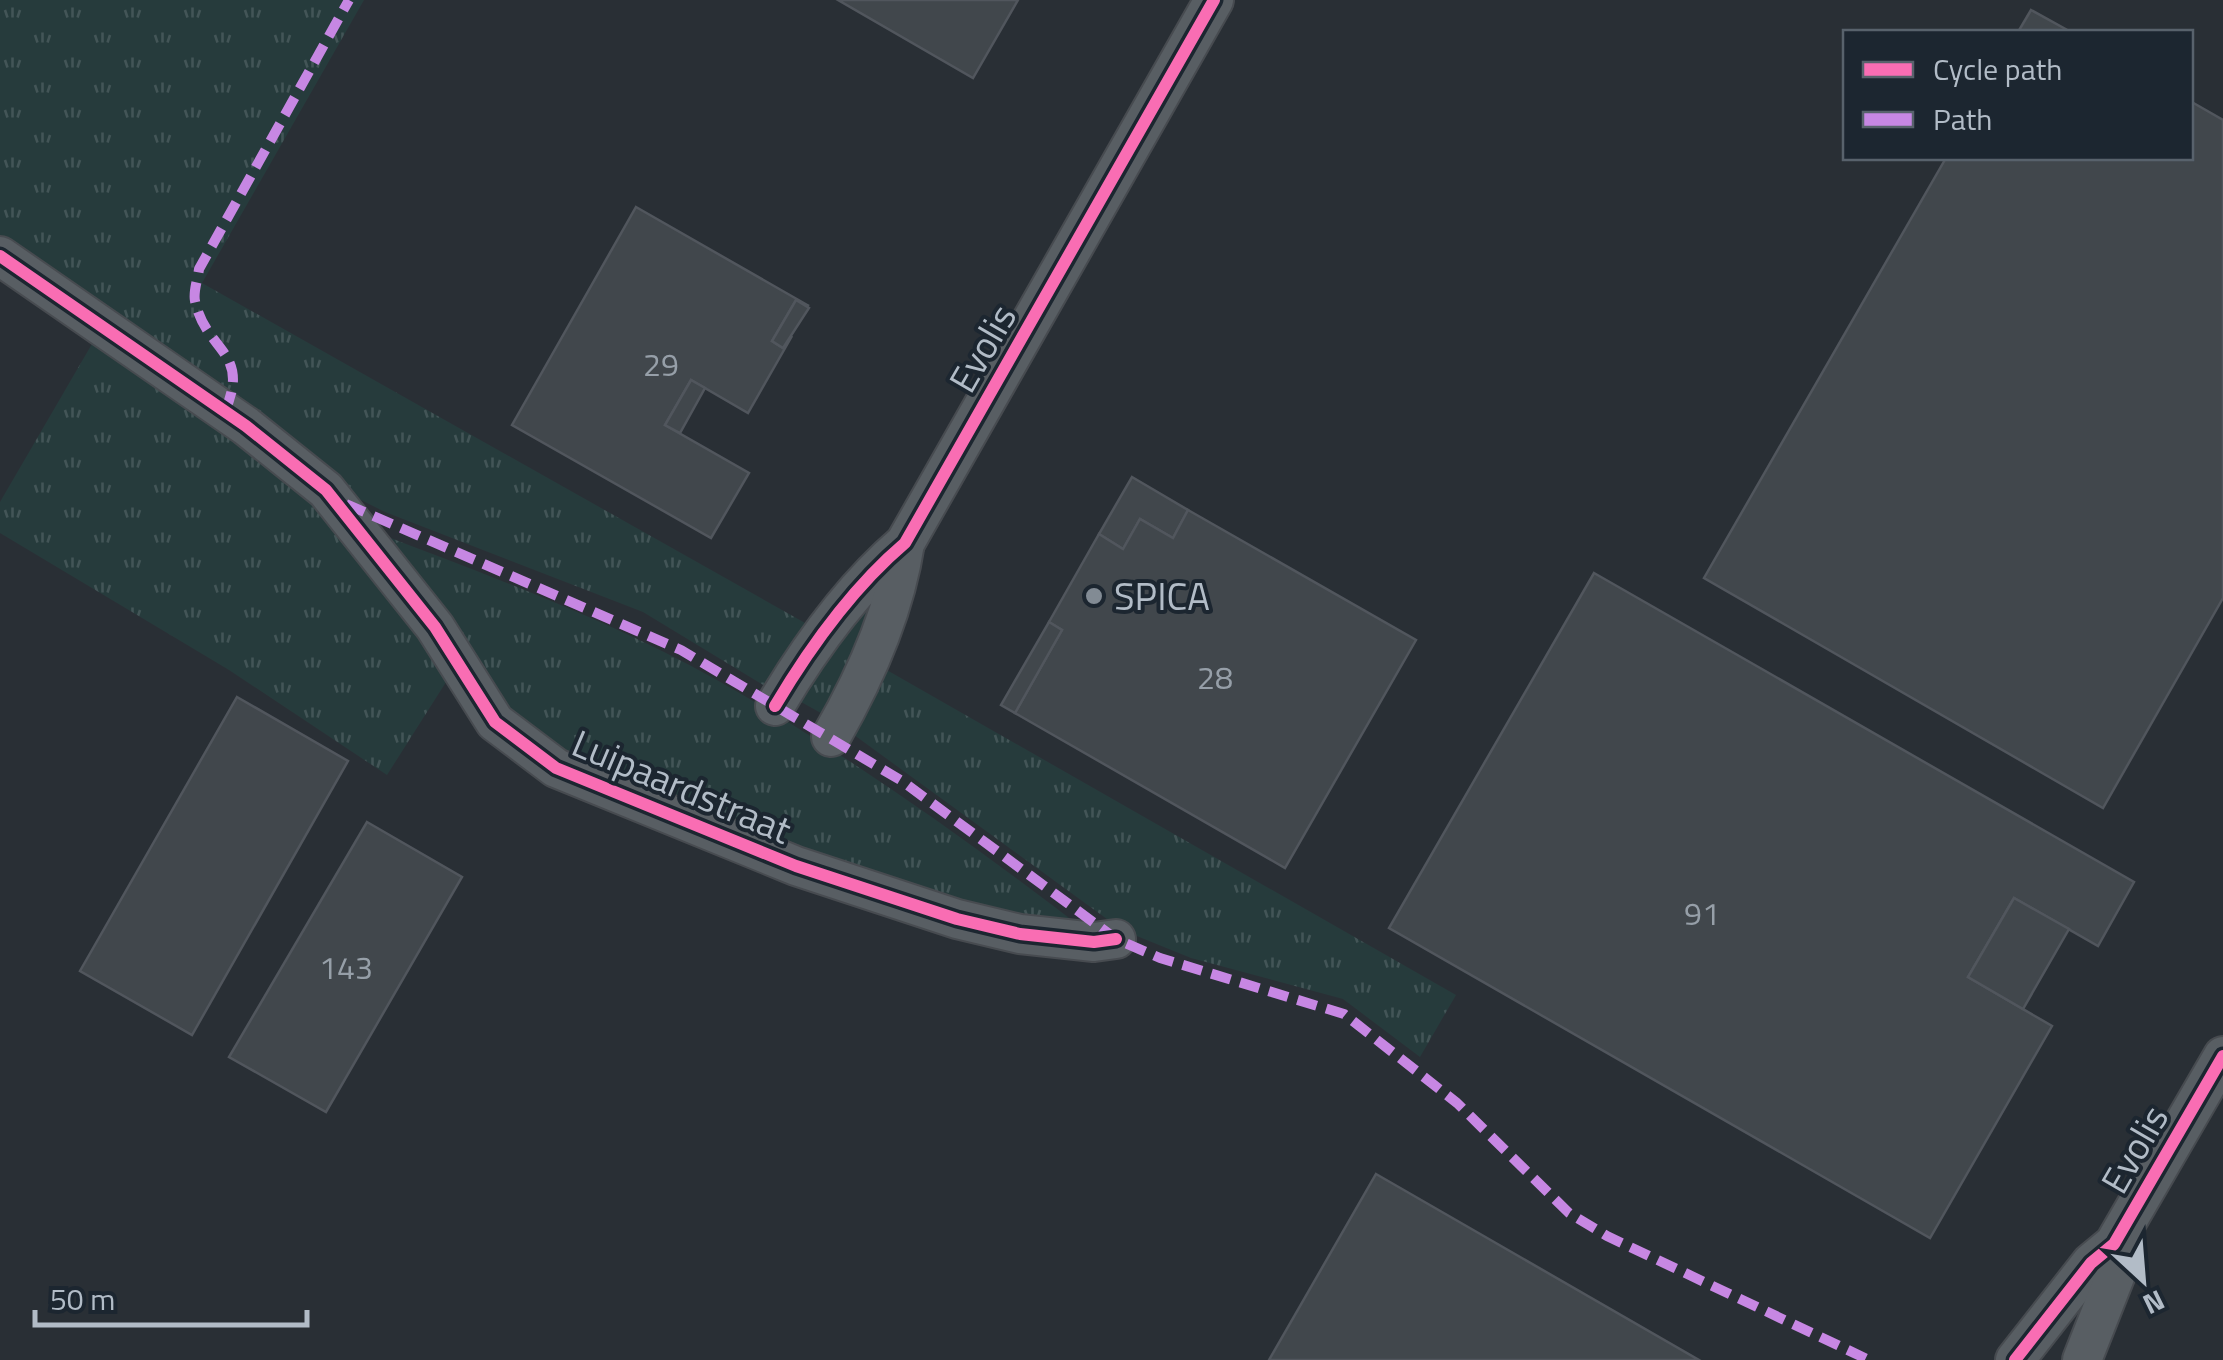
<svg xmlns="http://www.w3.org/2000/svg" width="2223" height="1360" font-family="'Titillium Web',sans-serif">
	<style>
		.grass { fill: url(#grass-tufts) }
		.building { fill: #41474c; stroke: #51565d; stroke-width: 2.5 }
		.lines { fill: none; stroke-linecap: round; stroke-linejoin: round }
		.minor-casing { stroke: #474b50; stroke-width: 42 }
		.minor { stroke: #585e63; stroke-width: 38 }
		.quiet { stroke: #c787e3; stroke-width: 10; stroke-dasharray: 20 10; stroke-linecap: butt }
		.cycleway-casing { stroke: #1c2630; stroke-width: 19 }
		.cycleway { stroke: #f96db3; stroke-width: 12 }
		.poi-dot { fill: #828b94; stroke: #1c2630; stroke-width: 4 }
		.labels { text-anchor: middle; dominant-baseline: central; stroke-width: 8; stroke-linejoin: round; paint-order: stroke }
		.number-label { font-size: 32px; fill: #969fa8 }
		.street-label { font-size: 38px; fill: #b2bcc7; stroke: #1c2630 }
		.poi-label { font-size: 38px; fill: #b2bcc7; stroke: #1c2630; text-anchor: start }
	</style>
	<defs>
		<pattern id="grass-tufts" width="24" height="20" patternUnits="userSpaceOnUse" patternTransform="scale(2.5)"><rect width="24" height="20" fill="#263b3c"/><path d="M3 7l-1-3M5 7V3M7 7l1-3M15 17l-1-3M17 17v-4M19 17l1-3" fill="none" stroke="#435557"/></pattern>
	</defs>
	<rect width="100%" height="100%" fill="#292f35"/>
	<g class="grass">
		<path d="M 0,0 L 364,0 L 202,283 L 814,628 L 773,691 L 643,612 L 385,512 L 345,492 L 164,345 L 0,237 Z"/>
		<path d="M 96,337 L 257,447 L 340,523 L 448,679 L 387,775 L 229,670 L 0,533 L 0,502 Z"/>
		<path d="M 375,532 C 490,576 607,619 715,679 C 848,754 970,842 1090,934 L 1060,932 L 793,856 L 530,738 Z"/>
		<path d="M 887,572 L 830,718 L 792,697 Z"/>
		<path d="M 878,665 L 1456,995 L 1420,1057 L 1343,999 L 1191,958 L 1122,930 L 850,732 Z"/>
	</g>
	<g class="building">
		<path d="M 838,0 L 1018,0 L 973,78 Z"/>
		<path d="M 2031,10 L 2071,32 L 2018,32 Z"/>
		<path d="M 2190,101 L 2223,120 L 2223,598 L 2103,808 L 1704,578 L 1946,158 L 2190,158 Z"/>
		<path d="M 636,207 L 809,306 L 796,300 L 772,341 L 783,348 L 792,336 L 748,413 L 691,380 L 665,425 L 749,473 L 711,538 L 512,425 Z"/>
		<path d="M 796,300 L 809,308 L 783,348 L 772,341 Z"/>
		<path d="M 691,380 L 705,388 L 680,433 L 665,425 Z"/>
		<path d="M 1132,477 L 1188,510 L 1173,538 L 1140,519 L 1123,549 L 1099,534 Z"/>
		<path d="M 1188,510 L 1416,640 L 1285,868 L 1015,713 L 1062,630 L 1049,622 L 1099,534 L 1123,549 L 1140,519 L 1173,538 Z"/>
		<path d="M 1594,573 L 2134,882 L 2098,946 L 2014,898 L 1968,977 L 2052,1026 L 1930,1238 L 1389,928 Z"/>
		<path d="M 1049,622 L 1062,630 L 1015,713 L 1001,705 Z"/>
		<path d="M 237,697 L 348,761 L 192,1035 L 80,971 Z"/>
		<path d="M 367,822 L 462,877 L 326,1112 L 229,1057 Z"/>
		<path d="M 2014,898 L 2069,929 L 2023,1009 L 1968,977 Z"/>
		<path d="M 1376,1174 L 1699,1360 L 1269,1360 Z"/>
	</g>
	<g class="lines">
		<g class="minor-casing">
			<g id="minor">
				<path d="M 0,256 L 246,426 L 326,490 L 435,627 L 495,722 L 556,768 L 796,866 L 957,919 L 1020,934 L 1094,942 L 1116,939"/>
				<path d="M 775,706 C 810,647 852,588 905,543 L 1214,0"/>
				<path d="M 831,737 C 865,678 895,610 905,543"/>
				<path d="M 2015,1360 L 2091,1263 L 2114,1244 L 2223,1056"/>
				<path d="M 2082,1360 L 2116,1274 L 2114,1244"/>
			</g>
		</g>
		<use href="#minor" class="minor"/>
		<g class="quiet">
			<path d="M 225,411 C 251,351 206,352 195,301 C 193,292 198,278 199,269 L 349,0"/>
			<path d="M 346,504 L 681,650 L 902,781 L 1116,939 L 1160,958 L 1344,1014 L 1457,1103 L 1569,1213 L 1607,1236 L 1869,1360"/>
		</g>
		<g class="cycleway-casing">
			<g id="cycleway">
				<path d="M 0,256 L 246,426 L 326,490 L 435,627 L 495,722 L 556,768 L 796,866 L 957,919 L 1020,934 L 1094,942 L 1116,939"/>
				<path d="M 775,706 C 810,647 852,588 905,543 L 1214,0"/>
				<path d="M 2015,1360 L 2091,1263 L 2114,1244 L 2223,1056"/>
			</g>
		</g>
		<use href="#cycleway" class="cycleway"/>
	</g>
	<circle class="poi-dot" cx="1094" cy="596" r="10"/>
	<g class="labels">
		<g class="number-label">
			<text x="661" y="364">29</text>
			<text x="1215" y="677">28</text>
			<text x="1702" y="913">91</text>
			<text x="346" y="967">143</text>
		</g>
		<g class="street-label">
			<text transform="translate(982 348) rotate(-60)">Evolis</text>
			<text transform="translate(682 786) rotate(23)">Luipaardstraat</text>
			<text transform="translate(2134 1149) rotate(-60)">Evolis</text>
		</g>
		<g class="poi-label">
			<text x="1114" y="596">SPICA</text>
		</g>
	</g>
	<rect x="1843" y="30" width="350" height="130" fill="#1c2630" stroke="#58626c" stroke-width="2.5"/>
	<rect x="1863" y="62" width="50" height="15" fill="#f96db3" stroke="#58626c" stroke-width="2.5"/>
	<text x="1933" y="80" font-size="30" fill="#b2bcc7">Cycle path</text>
	<rect x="1863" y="112" width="50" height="15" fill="#c787e3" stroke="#58626c" stroke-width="2.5"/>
	<text x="1933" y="130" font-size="30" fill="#b2bcc7">Path</text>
	<g transform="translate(2143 1280) rotate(154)" stroke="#1c2630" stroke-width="8" paint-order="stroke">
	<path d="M0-8L18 38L0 25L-18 38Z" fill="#b2bcc7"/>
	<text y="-15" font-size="28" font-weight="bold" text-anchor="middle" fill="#b2bcc7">N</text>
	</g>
	<path d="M35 1310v15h272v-15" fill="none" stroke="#b2bcc7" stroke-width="5"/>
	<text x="50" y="1310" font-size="30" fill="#b2bcc7" stroke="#1c2630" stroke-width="8" paint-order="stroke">50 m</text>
</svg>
